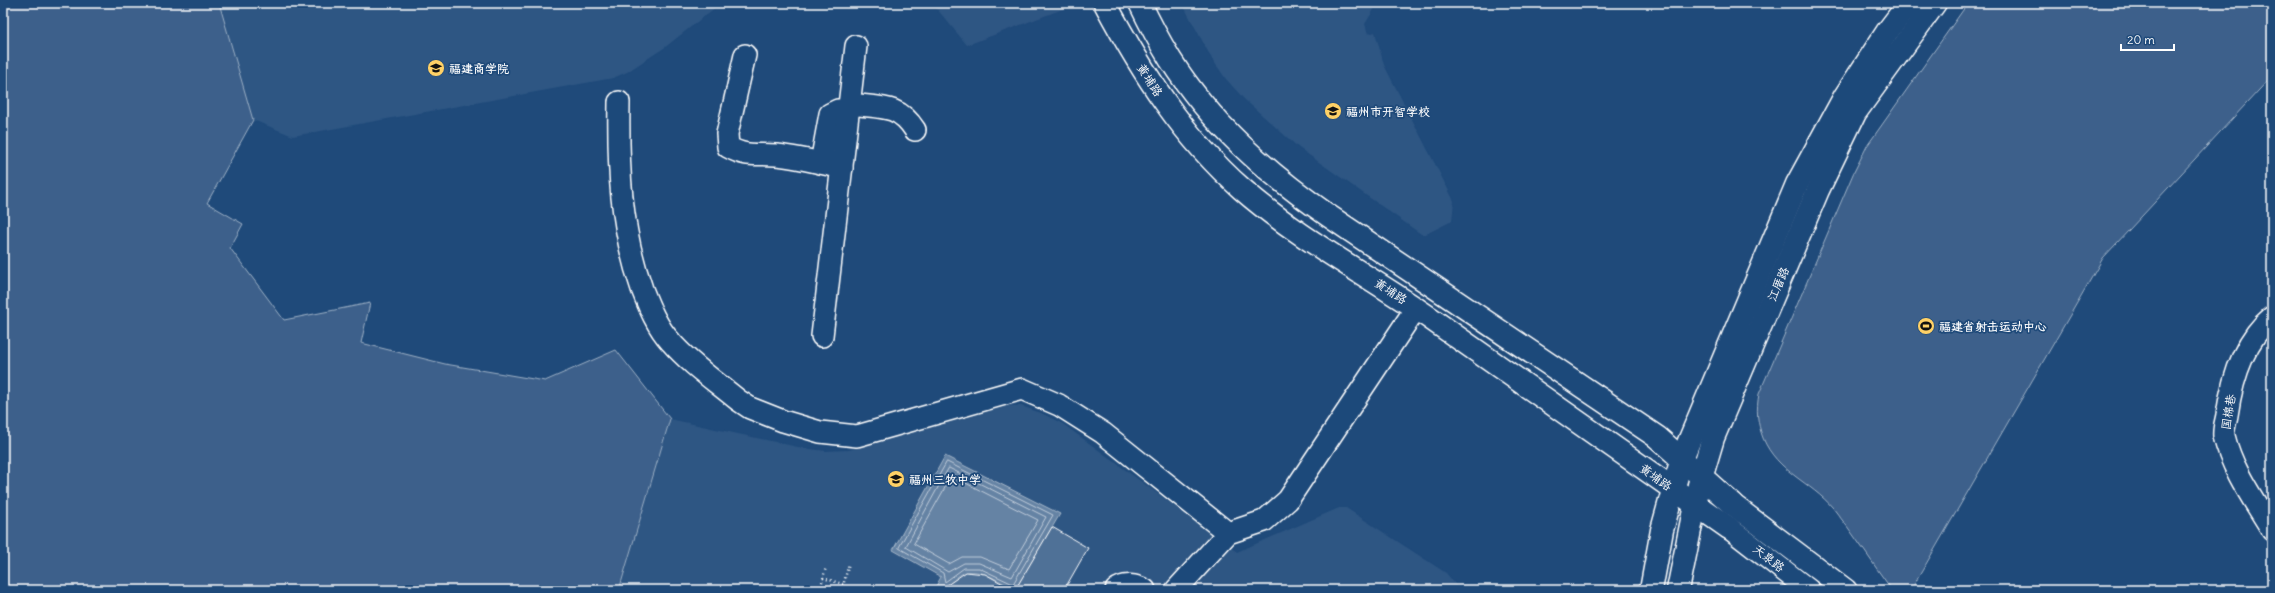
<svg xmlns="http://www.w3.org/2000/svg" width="2275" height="593" font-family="Delius,'LXGW WenKai TC',sans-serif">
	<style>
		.built { fill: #2e5683 }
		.green { fill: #3c618b; stroke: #9eb0c5 }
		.water { fill: #6583a4; stroke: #a3b5c8 }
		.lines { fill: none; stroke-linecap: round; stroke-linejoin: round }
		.shore { stroke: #c1cddb; stroke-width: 1 }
		.building { fill: #507197; stroke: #fff }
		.minor-casing { stroke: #fff; stroke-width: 24 }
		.major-casing { stroke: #fff; stroke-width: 25 }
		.path { stroke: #fff; stroke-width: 2.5; stroke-dasharray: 1 3; stroke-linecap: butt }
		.minor { stroke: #1f4a7a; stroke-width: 21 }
		.major { stroke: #1f4a7a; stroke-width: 22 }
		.labels { text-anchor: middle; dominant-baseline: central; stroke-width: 3.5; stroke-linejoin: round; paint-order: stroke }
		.poi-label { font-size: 12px; font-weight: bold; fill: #fff; stroke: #1f4a7a; text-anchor: start }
		.street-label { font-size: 12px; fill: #fff; stroke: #1f4a7a }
	</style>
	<rect width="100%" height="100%" fill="#1f4a7a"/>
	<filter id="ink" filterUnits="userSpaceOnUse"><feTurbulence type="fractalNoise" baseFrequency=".025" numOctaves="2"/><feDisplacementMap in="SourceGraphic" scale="8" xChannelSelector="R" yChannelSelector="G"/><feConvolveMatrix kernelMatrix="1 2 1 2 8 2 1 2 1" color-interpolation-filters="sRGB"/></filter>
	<g filter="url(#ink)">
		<g class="built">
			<path d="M 219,3 L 721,3 L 664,48 L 627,72 L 613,78 L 293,136 L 253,120 Z"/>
			<path d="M 932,3 L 1060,3 L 1063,9 L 967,45 Z"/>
			<path d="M 1182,3 L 1378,3 L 1365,24 L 1368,34 L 1375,32 L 1384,65 L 1454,201 L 1452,221 L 1426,234 L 1421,234 L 1299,148 L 1244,99 L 1226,79 L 1212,59 Z"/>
			<path d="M 1002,405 L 1021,406 L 1041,413 L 1063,424 L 1237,552 L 1339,508 L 1346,508 L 1446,573 L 1460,590 L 619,590 L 670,419 L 802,448 L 826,451 L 849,450 Z"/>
		</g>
		<g class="green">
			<path d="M 3,3 L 219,3 L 253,120 L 207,203 L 243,224 L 230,248 L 284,320 L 370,303 L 361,343 L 445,364 L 545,381 L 616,350 L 670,419 L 619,590 L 3,590 Z"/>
			<path d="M 1968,3 L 2272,3 L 2272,76 L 2103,258 L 1911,590 L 1892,590 C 1872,563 1854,534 1833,508 C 1811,482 1777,472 1763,438 C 1757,422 1756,410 1759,394 L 1853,174 L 1867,146 Z"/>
		</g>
		<path class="water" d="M 945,456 L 1060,514 L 1015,590 C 990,576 966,557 946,590 L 934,590 L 941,577 L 893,550 Z"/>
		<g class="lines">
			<g class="shore">
				<path d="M 947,462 L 1053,515 L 1013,584 L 979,568 L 964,568 L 945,582 L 943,573 L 899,548 Z"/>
				<path d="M 949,468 L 1046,517 L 1012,577 L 979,563 L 964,563 L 948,572 L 906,547 Z"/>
				<path d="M 952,476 L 1038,520 L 1009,569 L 980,557 L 962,557 L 949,564 L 914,544 Z"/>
			</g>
		</g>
		<g class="building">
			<path d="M 1052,527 L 1088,548 L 1064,590 L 1015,590 Z"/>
			<path d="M 966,572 L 985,574 L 1014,590 L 940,590 Z"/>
		</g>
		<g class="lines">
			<g class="minor-casing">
				<g id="minor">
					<path d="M 745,55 L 727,134 L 728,147 C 748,158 755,153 776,155 C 798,157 821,163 842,168"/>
					<path d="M 619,102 C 618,166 620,227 642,289 C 649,307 657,327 671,342 C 690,364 715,381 738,400 L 750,408 L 783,421 L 820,432 L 857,436 L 1022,389 L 1059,405 L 1103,433 L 1228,533"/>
					<path d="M 850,104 C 879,108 898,103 915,130"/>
					<path d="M 821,163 L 830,114 L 838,110 L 849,111"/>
					<path d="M 2272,317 C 2244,340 2232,380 2227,415 C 2226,421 2223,429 2224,436 C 2232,470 2254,500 2272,530"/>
					<path d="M 822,336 L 856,46"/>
					<path d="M 1732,504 L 1846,590"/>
					<path d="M 1729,528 L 1809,590"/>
					<path d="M 1116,590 C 1124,583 1136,585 1145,590"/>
					<path d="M 1176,590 L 1228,533 L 1264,521 L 1288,500 L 1416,308"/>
				</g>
			</g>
			<g class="major-casing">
				<g id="major">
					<path d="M 1105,3 C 1142,72 1183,137 1242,189 C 1299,239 1368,275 1430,318 C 1530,388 1630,458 1729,528"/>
					<path d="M 1140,3 C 1149,22 1159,41 1170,59 C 1211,124 1267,173 1329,216 L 1657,437 L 1732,504"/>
					<path d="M 1651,590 L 1662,530 L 1682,458 L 1797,184 L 1845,96 L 1887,32 L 1909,3"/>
					<path d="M 1678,590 L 1699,485 L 1713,438 L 1818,190 L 1855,113 L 1935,3"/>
				</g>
			</g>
			<g class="path">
				<path d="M 823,578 L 843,584"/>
				<path d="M 820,590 L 826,567"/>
				<path d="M 842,590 L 849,563"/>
			</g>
			<use href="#minor" class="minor"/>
			<use href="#major" class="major"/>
		</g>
	</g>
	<defs>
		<g id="university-disc" transform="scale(0.9)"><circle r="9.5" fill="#ffd166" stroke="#1f4a7a"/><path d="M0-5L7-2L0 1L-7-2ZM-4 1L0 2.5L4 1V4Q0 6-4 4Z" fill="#111"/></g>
		<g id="school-disc" transform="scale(0.9)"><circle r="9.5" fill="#ffd166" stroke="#1f4a7a"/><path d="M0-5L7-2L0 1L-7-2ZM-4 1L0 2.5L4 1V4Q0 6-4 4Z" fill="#111"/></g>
		<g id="stadium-disc" transform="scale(0.9)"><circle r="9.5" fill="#ffd166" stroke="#1f4a7a"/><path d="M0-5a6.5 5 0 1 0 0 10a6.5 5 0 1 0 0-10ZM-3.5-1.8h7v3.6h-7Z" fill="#111"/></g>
	</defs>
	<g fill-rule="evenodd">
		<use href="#university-disc" x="436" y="68"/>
		<use href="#school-disc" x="1333" y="111"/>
		<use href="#stadium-disc" x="1926" y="326"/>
		<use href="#school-disc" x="896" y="479"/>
	</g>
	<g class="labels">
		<g class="poi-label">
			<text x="449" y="68">福建商学院</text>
			<text x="1346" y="111">福州市开智学校</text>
			<text x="1939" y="326">福建省射击运动中心</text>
			<text x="909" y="479">福州三牧中学</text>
		</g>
		<g class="street-label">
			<text transform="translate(1150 80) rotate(57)">黄埔路</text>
			<text transform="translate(1778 284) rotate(-67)">江厝路</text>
			<text transform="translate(1391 291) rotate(33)">黄埔路</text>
			<text transform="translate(2228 412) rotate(-81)">国棉巷</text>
			<text transform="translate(1656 477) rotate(35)">黄埔路</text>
			<text transform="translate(1769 558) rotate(38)">天泉路</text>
		</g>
	</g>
	<rect width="2275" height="593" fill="none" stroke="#1f4a7a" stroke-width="16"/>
	<rect x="8" y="8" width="2259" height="577" fill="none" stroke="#fff" stroke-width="1.5" filter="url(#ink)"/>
	<path d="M2121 44v6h53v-6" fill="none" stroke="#ffffff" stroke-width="2"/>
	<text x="2127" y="44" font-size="12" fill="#ffffff" stroke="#1f4a7a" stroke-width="3" paint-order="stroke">20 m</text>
</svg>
